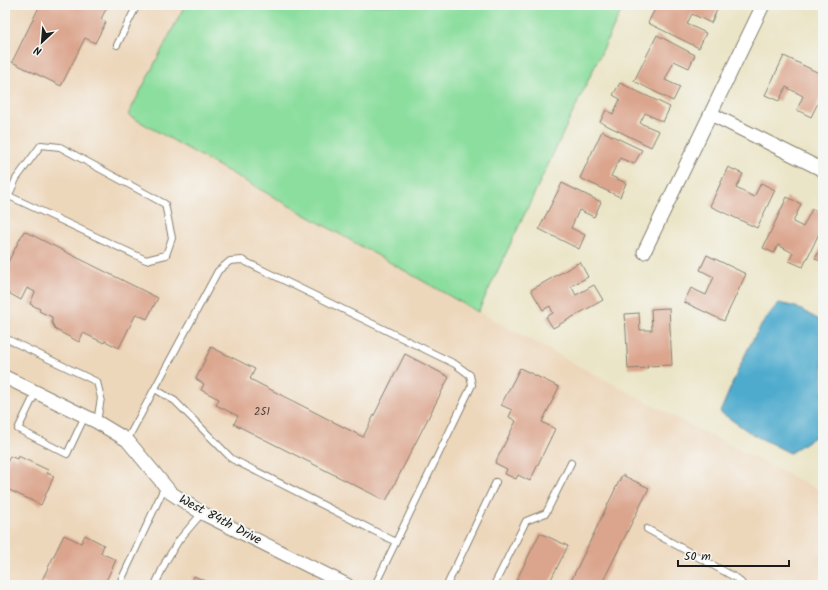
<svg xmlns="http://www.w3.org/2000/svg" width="828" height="590" font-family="Kalam,sans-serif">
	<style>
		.built { fill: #edd7bb }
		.green { fill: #8bde9e; stroke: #547d5d }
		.water { fill: #4fabce; stroke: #366475 }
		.building { fill: #dba48c }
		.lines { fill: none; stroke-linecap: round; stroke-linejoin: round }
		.service-casing { stroke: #848072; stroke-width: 8 }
		.minor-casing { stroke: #848072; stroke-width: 15 }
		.service { stroke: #fff; stroke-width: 6 }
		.minor { stroke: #fff; stroke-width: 13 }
		.labels { text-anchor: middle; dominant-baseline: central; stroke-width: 4; stroke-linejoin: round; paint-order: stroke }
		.number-label { font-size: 11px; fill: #4c3e38 }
		.street-label { font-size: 13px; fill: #1c1c1c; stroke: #f6f6f2 }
	</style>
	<rect width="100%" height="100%" fill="#f6f6f2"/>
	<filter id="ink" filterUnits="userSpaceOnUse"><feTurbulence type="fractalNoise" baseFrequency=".025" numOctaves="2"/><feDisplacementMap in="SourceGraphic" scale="8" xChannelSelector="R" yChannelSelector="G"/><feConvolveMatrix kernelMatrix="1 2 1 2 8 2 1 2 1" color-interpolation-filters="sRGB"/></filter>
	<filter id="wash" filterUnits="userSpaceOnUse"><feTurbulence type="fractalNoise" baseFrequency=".012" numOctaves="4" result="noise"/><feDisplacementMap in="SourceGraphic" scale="16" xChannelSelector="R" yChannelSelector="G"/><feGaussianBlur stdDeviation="0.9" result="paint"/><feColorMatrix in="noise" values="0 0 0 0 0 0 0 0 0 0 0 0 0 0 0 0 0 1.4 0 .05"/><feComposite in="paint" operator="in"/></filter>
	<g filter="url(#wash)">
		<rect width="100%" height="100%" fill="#ebe5c7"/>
		<path class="built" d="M 5,5 L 185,5 L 128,115 L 478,312 L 692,426 L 823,492 L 823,585 L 5,585 Z"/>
		<path class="green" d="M 185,5 L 624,5 L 478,312 L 128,115 Z"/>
		<path class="water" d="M 779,303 L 796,307 L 823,322 L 823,431 L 790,453 L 752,434 L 720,412 C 737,375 750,333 779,303 Z"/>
		<g id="blocks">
			<g class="building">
				<path d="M 40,5 L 108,5 L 101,19 L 106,22 L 95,43 L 85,38 L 61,86 L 12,62 Z"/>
				<path d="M 657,5 L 664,7 L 665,5 L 711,5 L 718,8 L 711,23 L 692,14 L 687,24 L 706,33 L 699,48 L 648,23 Z"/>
				<path d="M 657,35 L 695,55 L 689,68 L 674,61 L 665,80 L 680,87 L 673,101 L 634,81 Z"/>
				<path d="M 784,56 L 823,75 L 823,93 L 811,117 L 797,110 L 803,96 L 786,87 L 779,101 L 765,95 Z"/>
				<path d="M 620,83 L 670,107 L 663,122 L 645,113 L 640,123 L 659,131 L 651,147 L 600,122 L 606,110 L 613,114 L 620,99 L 613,95 Z"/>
				<path d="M 602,131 L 642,150 L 634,164 L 620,158 L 611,176 L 626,183 L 620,197 L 580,178 Z"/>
				<path d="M 728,167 L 743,174 L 736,188 L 754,197 L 761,183 L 775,190 L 757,228 L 710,206 Z"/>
				<path d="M 562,183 L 601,202 L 594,217 L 579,210 L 571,228 L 585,235 L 579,249 L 539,229 Z"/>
				<path d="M 787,197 L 801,204 L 793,222 L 803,227 L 812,209 L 823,215 L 823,225 L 803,267 L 789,261 L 793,253 L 778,245 L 774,253 L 763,248 Z"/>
				<path d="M 24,231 L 158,298 L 147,319 L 136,314 L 119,348 L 105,341 L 104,343 L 83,333 L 79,342 L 56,330 L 52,323 L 52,317 L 39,311 L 40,309 L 30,304 L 35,292 L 27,288 L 21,300 L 5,291 L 5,268 Z"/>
				<path d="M 823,243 L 823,262 L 815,259 Z"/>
				<path d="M 707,255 L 746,274 L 724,321 L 684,302 L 691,288 L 706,295 L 714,277 L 700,270 Z"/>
				<path d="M 580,262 L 588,277 L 571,286 L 576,295 L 594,285 L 603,300 L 553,328 L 546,317 L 553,313 L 550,306 L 543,310 L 531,290 Z"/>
				<path d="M 669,308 L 672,365 L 647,366 L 648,368 L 628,369 L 625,314 L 639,313 L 640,330 L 652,330 L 651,309 Z"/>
				<path d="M 211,347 L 255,369 L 250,379 L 363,437 L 405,354 L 449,377 L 386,501 L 234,424 L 238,416 L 216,405 L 219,399 L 201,390 L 204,384 L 196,379 Z"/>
				<path d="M 520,368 L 559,387 L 542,422 L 555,429 L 530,481 L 518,475 L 516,479 L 505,474 L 507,469 L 495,463 L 516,421 L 509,417 L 512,410 L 501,405 Z"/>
				<path d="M 10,456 L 17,459 L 18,456 L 48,470 L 47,473 L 54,476 L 41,505 L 5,488 L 5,467 Z"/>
				<path d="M 622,475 L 649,488 L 601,585 L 569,585 Z"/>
				<path d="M 540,533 L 568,546 L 548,585 L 514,585 Z"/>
				<path d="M 64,535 L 81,543 L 85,535 L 104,545 L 101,553 L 116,560 L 104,585 L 53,585 L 42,580 Z"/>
				<path d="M 194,576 L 214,585 L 190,585 Z"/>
			</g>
		</g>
	</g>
	<g filter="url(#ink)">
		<use href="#blocks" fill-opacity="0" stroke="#848072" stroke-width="1"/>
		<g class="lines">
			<g class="service-casing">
				<g id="service">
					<path d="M 117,45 L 137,5"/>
					<path d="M 5,204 L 16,179 L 41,145 L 60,147 L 165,204 L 172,238 L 166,255 L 146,260 L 9,196"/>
					<path d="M 5,338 L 97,382 L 101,398 L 97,422"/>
					<path d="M 155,389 L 175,401 L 232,459 L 396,542"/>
					<path d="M 36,392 L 18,429 L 67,454 L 85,416"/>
					<path d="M 127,440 L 218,271 L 230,261 L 242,260 L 455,364 L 470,375 L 472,385 L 375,585"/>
					<path d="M 647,529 L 738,579 L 743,585"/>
					<path d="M 119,585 L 165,486"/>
					<path d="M 155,585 L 166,561 L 179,540 L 202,513"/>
					<path d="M 447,585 L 496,482"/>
					<path d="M 494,585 L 526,521 L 546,513 L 571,463"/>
				</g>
			</g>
			<g class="minor-casing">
				<g id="minor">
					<path d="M 711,114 L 823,170"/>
					<path d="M 644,252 L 763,5"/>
					<path d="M 5,377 L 97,422 L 127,440 L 171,493 L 202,513 L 347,585"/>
				</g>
			</g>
			<use href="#service" class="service"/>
			<use href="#minor" class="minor"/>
		</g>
	</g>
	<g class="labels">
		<g class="number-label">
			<text x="262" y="412">251</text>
		</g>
		<g class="street-label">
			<text transform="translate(220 520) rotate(28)">West 84th Drive</text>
		</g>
	</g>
	<rect width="828" height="590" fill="none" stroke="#f6f6f2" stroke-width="20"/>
	<g transform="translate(42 42) rotate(206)" stroke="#f6f6f2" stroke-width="3" paint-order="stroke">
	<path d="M0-3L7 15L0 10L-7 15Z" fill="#1c1c1c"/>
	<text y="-6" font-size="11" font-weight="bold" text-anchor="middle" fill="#1c1c1c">N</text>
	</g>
	<path d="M678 560v6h111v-6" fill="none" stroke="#1c1c1c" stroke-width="2"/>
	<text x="684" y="560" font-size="12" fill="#1c1c1c" stroke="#f6f6f2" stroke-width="3" paint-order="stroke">50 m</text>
</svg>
